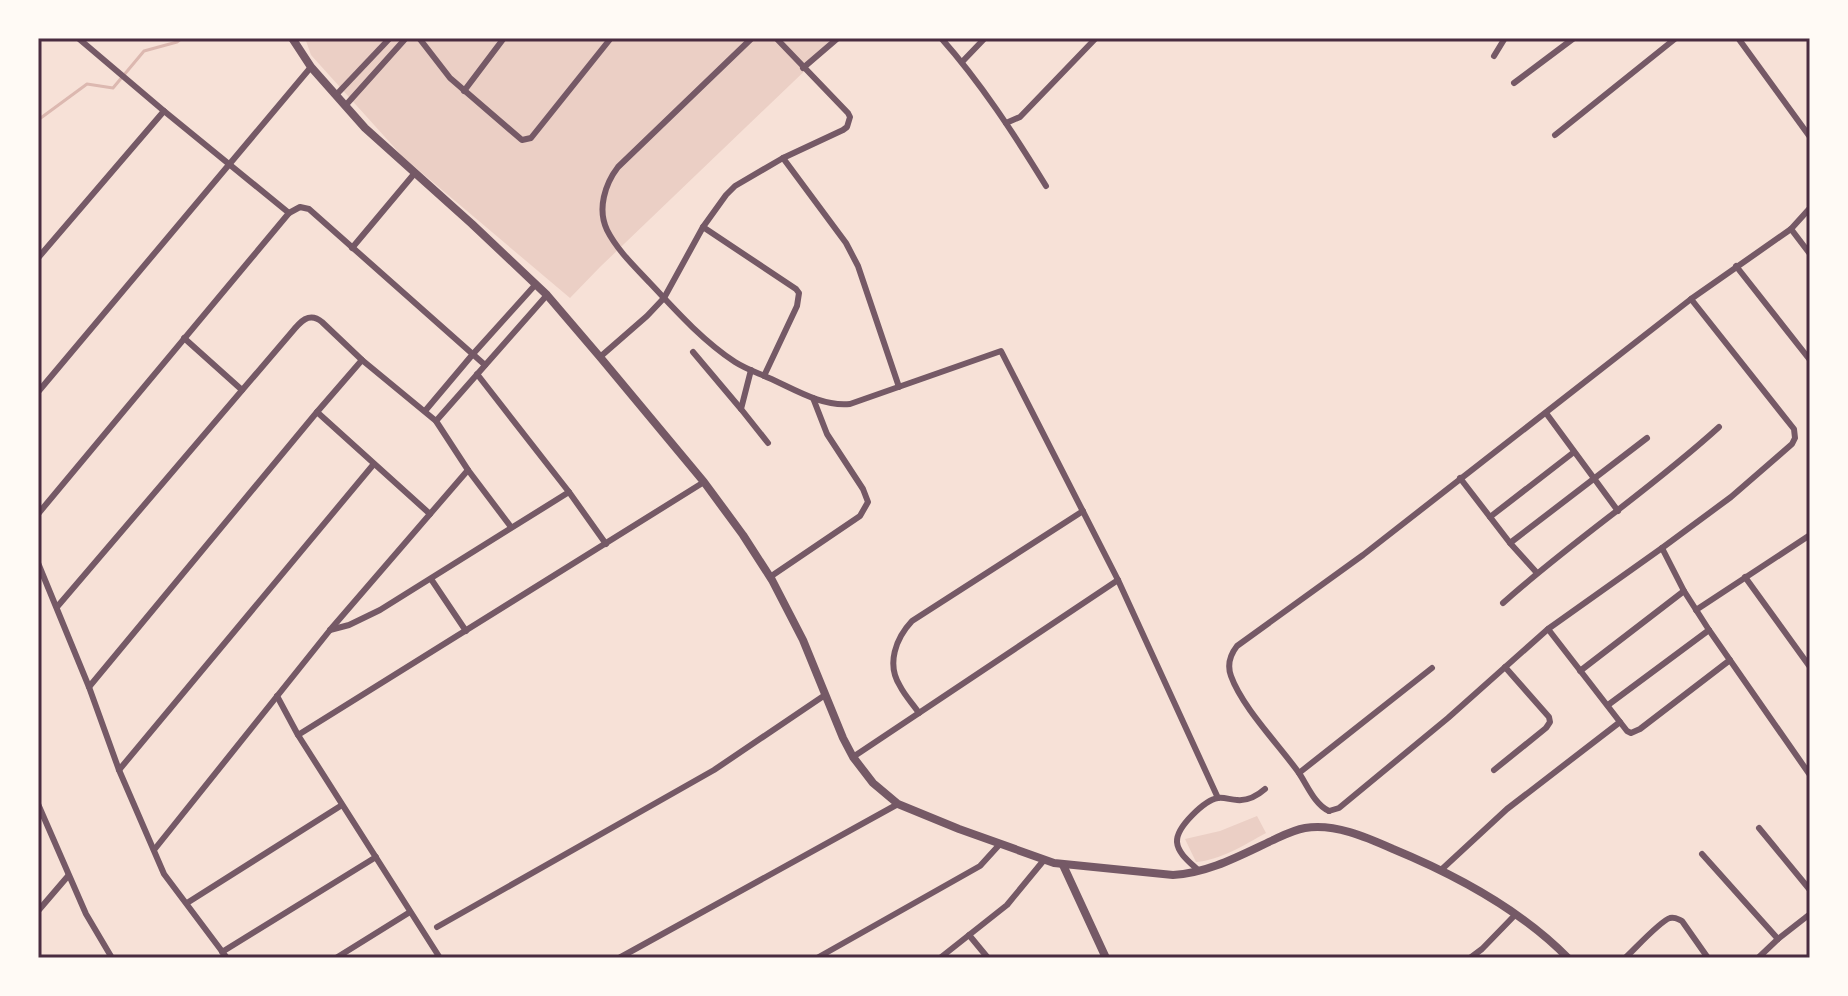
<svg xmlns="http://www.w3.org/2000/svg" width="1848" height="996" font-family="'Noto Serif',serif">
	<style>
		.green { fill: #ebcfc5 }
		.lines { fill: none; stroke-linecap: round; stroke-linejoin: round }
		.stream { stroke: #dcb8b0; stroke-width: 3 }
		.minor { stroke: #755966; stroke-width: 6 }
		.tertiary { stroke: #755966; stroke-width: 8 }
		.neatline { fill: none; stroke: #4a2c40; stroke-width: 3 }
	</style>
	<rect width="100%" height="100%" fill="#f7e1d7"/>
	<g class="green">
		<path d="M 305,38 L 839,38 L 600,267 L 570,298 L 403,157 L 311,55 Z"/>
		<path d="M 1257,816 L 1266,833 C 1244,845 1221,860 1196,862 L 1185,839 L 1220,831 Z"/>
	</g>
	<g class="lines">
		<path class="stream" d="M 38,120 L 87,84 L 113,88 L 144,51 L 177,42 L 182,38"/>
		<g class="minor">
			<path d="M 78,38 L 164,111 L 289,213"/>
			<path d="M 419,38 L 450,78 L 522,140 L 531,138 L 611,38"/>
			<path d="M 752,38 L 618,167 C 605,184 597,209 607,230 C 617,250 635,267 650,283 C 676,311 703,341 735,362 C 746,369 758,373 769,378 C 794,389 822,407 850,404 L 1001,351 L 1118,580 L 1218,798"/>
			<path d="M 941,38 C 981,83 1014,134 1046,186"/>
			<path d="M 1738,38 L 1810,137"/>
			<path d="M 38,40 L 40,38"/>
			<path d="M 1494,56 L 1505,38"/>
			<path d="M 962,62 L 985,38"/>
			<path d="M 803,68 L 838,38"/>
			<path d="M 1514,83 L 1574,38"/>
			<path d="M 464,91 L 504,38"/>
			<path d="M 336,95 L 390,38"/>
			<path d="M 345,106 L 406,38"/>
			<path d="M 1006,123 L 1020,117 L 1096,38"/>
			<path d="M 1555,135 L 1676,38"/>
			<path d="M 783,158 L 846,243 L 858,266 L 899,387"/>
			<path d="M 703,227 L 796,289 L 799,293 L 797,306 L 764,376"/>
			<path d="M 1791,229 L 1810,254"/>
			<path d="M 352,248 L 414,174"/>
			<path d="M 38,258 L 164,111"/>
			<path d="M 1736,266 L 1810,360"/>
			<path d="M 184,338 L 242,390"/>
			<path d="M 693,352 L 741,409"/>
			<path d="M 600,357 L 647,316 L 664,298 L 703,227 L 726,195 L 735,186 L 783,158 L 843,130 L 847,127 L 850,117 L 848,113 L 776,38"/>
			<path d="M 751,370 L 741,409 L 768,443"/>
			<path d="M 477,374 L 569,492 L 606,544"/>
			<path d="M 38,392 L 311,67"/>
			<path d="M 425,411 L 473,354 L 536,284"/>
			<path d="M 317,412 L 430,514"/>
			<path d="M 1546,413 L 1618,511"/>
			<path d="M 436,421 L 547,295"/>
			<path d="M 1460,478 L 1510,543 L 1537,573"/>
			<path d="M 38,514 L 289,213 L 300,207 L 309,209 L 485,365"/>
			<path d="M 1490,517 L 1574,452"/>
			<path d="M 1510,543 L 1647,438"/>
			<path d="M 1662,548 L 1684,591 L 1709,630 L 1810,775"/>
			<path d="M 38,563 L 89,687 L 119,770 L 164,874 L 227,958"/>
			<path d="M 770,577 L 860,516 L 868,502 L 863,489 L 827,434 L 813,398"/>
			<path d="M 1745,577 L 1810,667"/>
			<path d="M 431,579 L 466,631"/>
			<path d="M 1503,603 C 1572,541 1650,490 1719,427"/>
			<path d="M 57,607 L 291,333 C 300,322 309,311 322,322 L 362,360 L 436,421 L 468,470 L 511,527"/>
			<path d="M 1696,610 L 1810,535"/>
			<path d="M 1548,629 L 1627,731 L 1631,733 L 1640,729 L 1730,660"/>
			<path d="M 330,630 L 349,625 L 380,610 L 569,492"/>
			<path d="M 1580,671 L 1684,591"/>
			<path d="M 89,687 L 317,412 L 362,360"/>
			<path d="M 277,696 L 298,735 L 440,958"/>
			<path d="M 1608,705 L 1709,630"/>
			<path d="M 919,713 C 913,704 905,696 900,686 C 886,664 896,638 912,621 L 1083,511"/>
			<path d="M 298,735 L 704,482"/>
			<path d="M 853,757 L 1118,580"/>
			<path d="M 119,770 L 373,465"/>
			<path d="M 1494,770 L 1546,728 L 1550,722 L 1549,717 L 1505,667"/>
			<path d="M 1299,773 L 1432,668"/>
			<path d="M 38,804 L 86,914 L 112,958"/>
			<path d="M 1329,811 C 1315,805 1307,785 1299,773 C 1279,745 1242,707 1231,676 C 1227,665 1230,655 1237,646 L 1363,555 L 1691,299 L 1791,229 L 1810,208"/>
			<path d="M 1329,811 L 1339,808 L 1448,718 L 1548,629 L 1662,548 L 1731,497 L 1792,444 L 1795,438 L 1794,429 L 1691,299"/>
			<path d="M 1759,828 L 1810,890"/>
			<path d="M 154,850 L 330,630 L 468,470"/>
			<path d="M 1702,854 L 1778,939"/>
			<path d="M 1441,870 L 1507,809 L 1620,722"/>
			<path d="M 1199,871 C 1191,863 1178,854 1177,842 C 1176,827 1205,800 1218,798 C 1224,797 1231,800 1237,800 C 1247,801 1257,796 1265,789"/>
			<path d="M 187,903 L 342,805"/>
			<path d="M 38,911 L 68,876"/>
			<path d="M 437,927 L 714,770 L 825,695"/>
			<path d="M 969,935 L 988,958"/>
			<path d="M 222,952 L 376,857"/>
			<path d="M 336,958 L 410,912"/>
			<path d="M 619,958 L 898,804"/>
			<path d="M 817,958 L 980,866 L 1000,844"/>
			<path d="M 940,958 L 1007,905 L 1044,860"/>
			<path d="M 1470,958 L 1482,949 L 1515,915"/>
			<path d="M 1625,958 C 1634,950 1660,921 1670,918 C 1676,917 1677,919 1682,921 L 1708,958"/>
			<path d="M 1758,958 L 1778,939 L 1810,914"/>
		</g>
		<g class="tertiary">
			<path d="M 292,38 L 311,67 L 365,128 L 472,224 L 547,295 L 600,357 L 704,482 L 743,535 L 772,580 L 803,640 L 843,738 L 853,757 L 873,783 L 898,804 L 959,829 L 1054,863 L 1173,875 C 1208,873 1239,856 1271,841 C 1282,836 1293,830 1305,828 C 1334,823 1366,837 1393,849 C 1456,875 1520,909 1568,958"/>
			<path d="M 1063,865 L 1106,958"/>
		</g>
	</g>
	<rect width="1848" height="996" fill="none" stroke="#fffaf5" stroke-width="80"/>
	<rect x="40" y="40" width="1768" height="916" class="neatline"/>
</svg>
